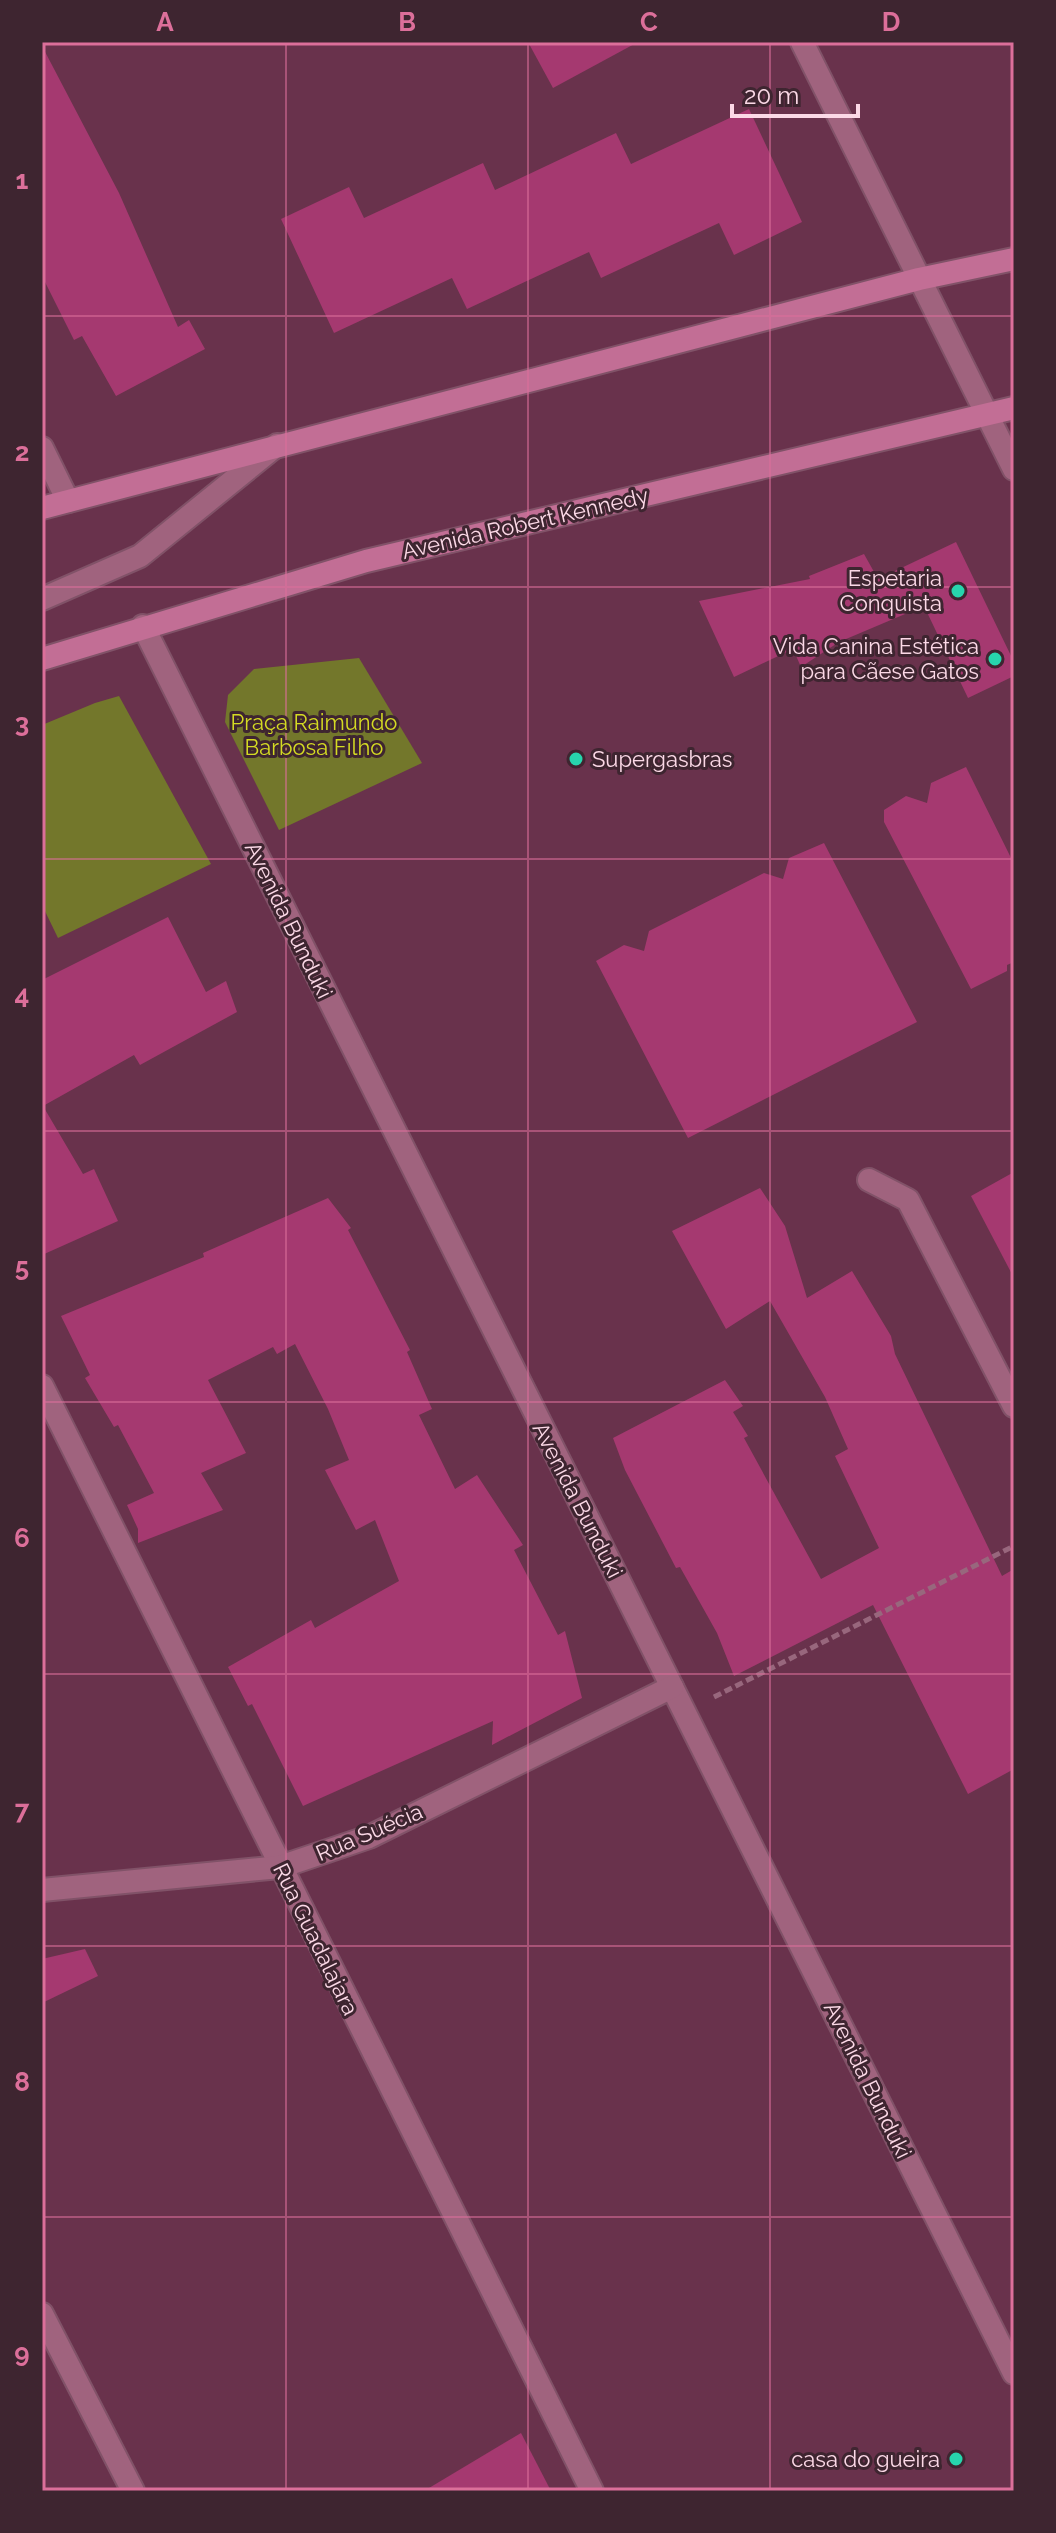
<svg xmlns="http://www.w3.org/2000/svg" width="1056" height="2533" font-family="Raleway,sans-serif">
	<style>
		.green { fill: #73772b }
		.building { fill: #a53970 }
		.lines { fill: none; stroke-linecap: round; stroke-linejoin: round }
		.minor-casing { stroke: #815268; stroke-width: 26 }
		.tertiary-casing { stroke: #815268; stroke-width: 26 }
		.primary-casing { stroke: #815268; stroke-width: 26 }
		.path { stroke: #98677d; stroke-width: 5; stroke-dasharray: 8 4; stroke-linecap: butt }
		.minor { stroke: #a0637e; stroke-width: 22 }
		.tertiary { stroke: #a0637e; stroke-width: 22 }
		.primary { stroke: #c26e95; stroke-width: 22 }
		.grid { fill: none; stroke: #dc6f9a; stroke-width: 2; stroke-opacity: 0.55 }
		.poi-dot { fill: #27d5ad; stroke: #3e2530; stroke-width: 3 }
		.labels { text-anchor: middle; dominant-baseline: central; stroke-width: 6; stroke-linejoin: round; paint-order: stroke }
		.street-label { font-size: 22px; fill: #fcd9e7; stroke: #3e2530 }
		.poi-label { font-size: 22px; fill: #fcd9e7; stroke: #3e2530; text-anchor: end }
		.park-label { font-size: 22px; fill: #d4db23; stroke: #3e2530 }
		.neatline { fill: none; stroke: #dc6f9a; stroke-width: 3 }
		.grid-label { font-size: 26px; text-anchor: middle; font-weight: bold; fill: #dc6f9a }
	</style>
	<rect width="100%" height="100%" fill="#69324c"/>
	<g class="green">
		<path d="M 359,658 L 422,763 L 279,830 L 225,722 L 228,695 L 254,669 Z"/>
		<path d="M 119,696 L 211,864 L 58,938 L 42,905 L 42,725 L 95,703 Z"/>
	</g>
	<g class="building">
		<path d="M 528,42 L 638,42 L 553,88 Z"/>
		<path d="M 42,46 L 119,193 L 178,327 L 189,320 L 205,349 L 116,396 L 82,336 L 74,340 L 42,276 Z"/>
		<path d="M 749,109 L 802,222 L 734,255 L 719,223 L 601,278 L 589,252 L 467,309 L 452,278 L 334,333 L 281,219 L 349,187 L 364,218 L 483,163 L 495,190 L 616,133 L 631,164 Z"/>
		<path d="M 956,542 L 1014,662 L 1014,676 L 968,698 L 924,606 L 839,642 L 801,667 L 793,649 L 734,677 L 699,601 L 810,579 L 809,576 L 864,554 L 878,579 Z"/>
		<path d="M 966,767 L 1014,864 L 1014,962 L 1007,965 L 1007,971 L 971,989 L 884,822 L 884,810 L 906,796 L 927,803 L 931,783 Z"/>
		<path d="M 824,843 L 917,1022 L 688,1138 L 596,961 L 624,945 L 644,951 L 649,931 L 764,873 L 783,879 L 789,858 Z"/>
		<path d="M 168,917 L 206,992 L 226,981 L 237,1012 L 140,1065 L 134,1055 L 43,1106 L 83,1174 L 94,1169 L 118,1221 L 42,1255 L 42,980 Z"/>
		<path d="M 1014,1172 L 1014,1278 L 971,1196 Z"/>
		<path d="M 760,1188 L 785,1226 L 807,1298 L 852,1271 L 891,1336 L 895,1354 L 1002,1576 L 1014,1569 L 1014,1769 L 968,1794 L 873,1605 L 734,1676 L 717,1633 L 680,1567 L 676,1568 L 625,1470 L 613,1438 L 725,1380 L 743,1406 L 733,1412 L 748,1436 L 744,1438 L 821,1579 L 879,1548 L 835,1456 L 848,1449 L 825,1397 L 770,1301 L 726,1329 L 672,1231 Z"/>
		<path d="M 328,1198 L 351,1228 L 348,1230 L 410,1350 L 407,1352 L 432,1409 L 419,1415 L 455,1489 L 477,1475 L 523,1545 L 514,1550 L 558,1635 L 565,1631 L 582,1698 L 492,1745 L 493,1721 L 303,1806 L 252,1704 L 248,1706 L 228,1667 L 311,1620 L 315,1628 L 399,1581 L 375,1520 L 356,1530 L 325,1470 L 349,1460 L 328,1409 L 295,1344 L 277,1354 L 273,1347 L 208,1380 L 246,1453 L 201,1473 L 223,1510 L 138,1543 L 138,1529 L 127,1505 L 154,1493 L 118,1425 L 114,1427 L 85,1378 L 90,1375 L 61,1316 L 204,1257 L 203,1253 Z"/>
		<path d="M 85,1949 L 98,1976 L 42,2003 L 42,1959 Z"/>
		<path d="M 521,2433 L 551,2491 L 424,2491 Z"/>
	</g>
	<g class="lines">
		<g class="minor-casing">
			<g id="minor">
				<path d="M 802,42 L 1014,469"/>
				<path d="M 42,448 L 68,501"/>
				<path d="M 42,599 L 140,556 L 277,445"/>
				<path d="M 143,626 L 1014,2373"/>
				<path d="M 869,1180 L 908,1200 L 1014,1406"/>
				<path d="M 42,1386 L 592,2491"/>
				<path d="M 42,1890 L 280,1867 L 369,1837 L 672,1687"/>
			</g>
		</g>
		<g class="tertiary-casing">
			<path id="tertiary" d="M 42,2314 L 133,2491"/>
		</g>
		<g class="primary-casing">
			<g id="primary">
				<path d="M 42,508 L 919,279 L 1014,259"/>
				<path d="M 42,659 L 366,561 L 1014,408"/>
			</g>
		</g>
		<path class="path" d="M 714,1697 L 1014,1546"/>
		<use href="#minor" class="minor"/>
		<use href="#tertiary" class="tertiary"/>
		<use href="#primary" class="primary"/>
	</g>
	<path class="grid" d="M 286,42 L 286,2491M 528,42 L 528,2491M 770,42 L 770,2491M 42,316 L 1014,316M 42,587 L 1014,587M 42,859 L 1014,859M 42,1131 L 1014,1131M 42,1402 L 1014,1402M 42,1674 L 1014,1674M 42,1946 L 1014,1946M 42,2217 L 1014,2217"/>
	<g class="poi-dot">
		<circle cx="958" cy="591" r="8"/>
		<circle cx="995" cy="659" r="8"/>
		<circle cx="576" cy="759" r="8"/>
		<circle cx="956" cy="2459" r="8"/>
	</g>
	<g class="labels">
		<g class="street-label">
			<text transform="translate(525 523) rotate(-13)">Avenida Robert Kennedy</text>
			<text transform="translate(289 920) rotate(64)">Avenida Bunduki</text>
			<text transform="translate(578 1500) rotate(63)">Avenida Bunduki</text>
			<text transform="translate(369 1832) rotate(-23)">Rua Suécia</text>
			<text transform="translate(316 1939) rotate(64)">Rua Guadalajara</text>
			<text transform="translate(868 2080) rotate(64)">Avenida Bunduki</text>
		</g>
		<g class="poi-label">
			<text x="942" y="578">Espetaria<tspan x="942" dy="25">Conquista</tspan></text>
			<text x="979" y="646">Vida Canina Estética<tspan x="979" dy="25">para Cãese Gatos</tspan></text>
			<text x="592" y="759" text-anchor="start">Supergasbras</text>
			<text x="940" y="2459">casa do gueira</text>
		</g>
		<g class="park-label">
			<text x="314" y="722">Praça Raimundo<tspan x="314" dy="25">Barbosa Filho</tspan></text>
		</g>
	</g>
	<rect width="1056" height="2533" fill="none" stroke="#3e2530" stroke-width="88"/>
	<path d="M732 104v12h126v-12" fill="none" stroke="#fcd9e7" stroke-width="4"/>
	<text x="744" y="104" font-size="24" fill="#fcd9e7" stroke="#3e2530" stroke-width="6" paint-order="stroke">20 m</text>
	<rect x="44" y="44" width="968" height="2445" class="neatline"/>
	<g class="grid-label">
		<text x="165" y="31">A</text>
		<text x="407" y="31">B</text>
		<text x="649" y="31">C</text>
		<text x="891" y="31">D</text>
		<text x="22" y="189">1</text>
		<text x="22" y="461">2</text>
		<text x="22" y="732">3</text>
		<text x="22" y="1004">4</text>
		<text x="22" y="1276">5</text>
		<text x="22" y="1547">6</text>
		<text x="22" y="1819">7</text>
		<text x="22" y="2091">8</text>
		<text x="22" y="2362">9</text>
	</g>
</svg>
